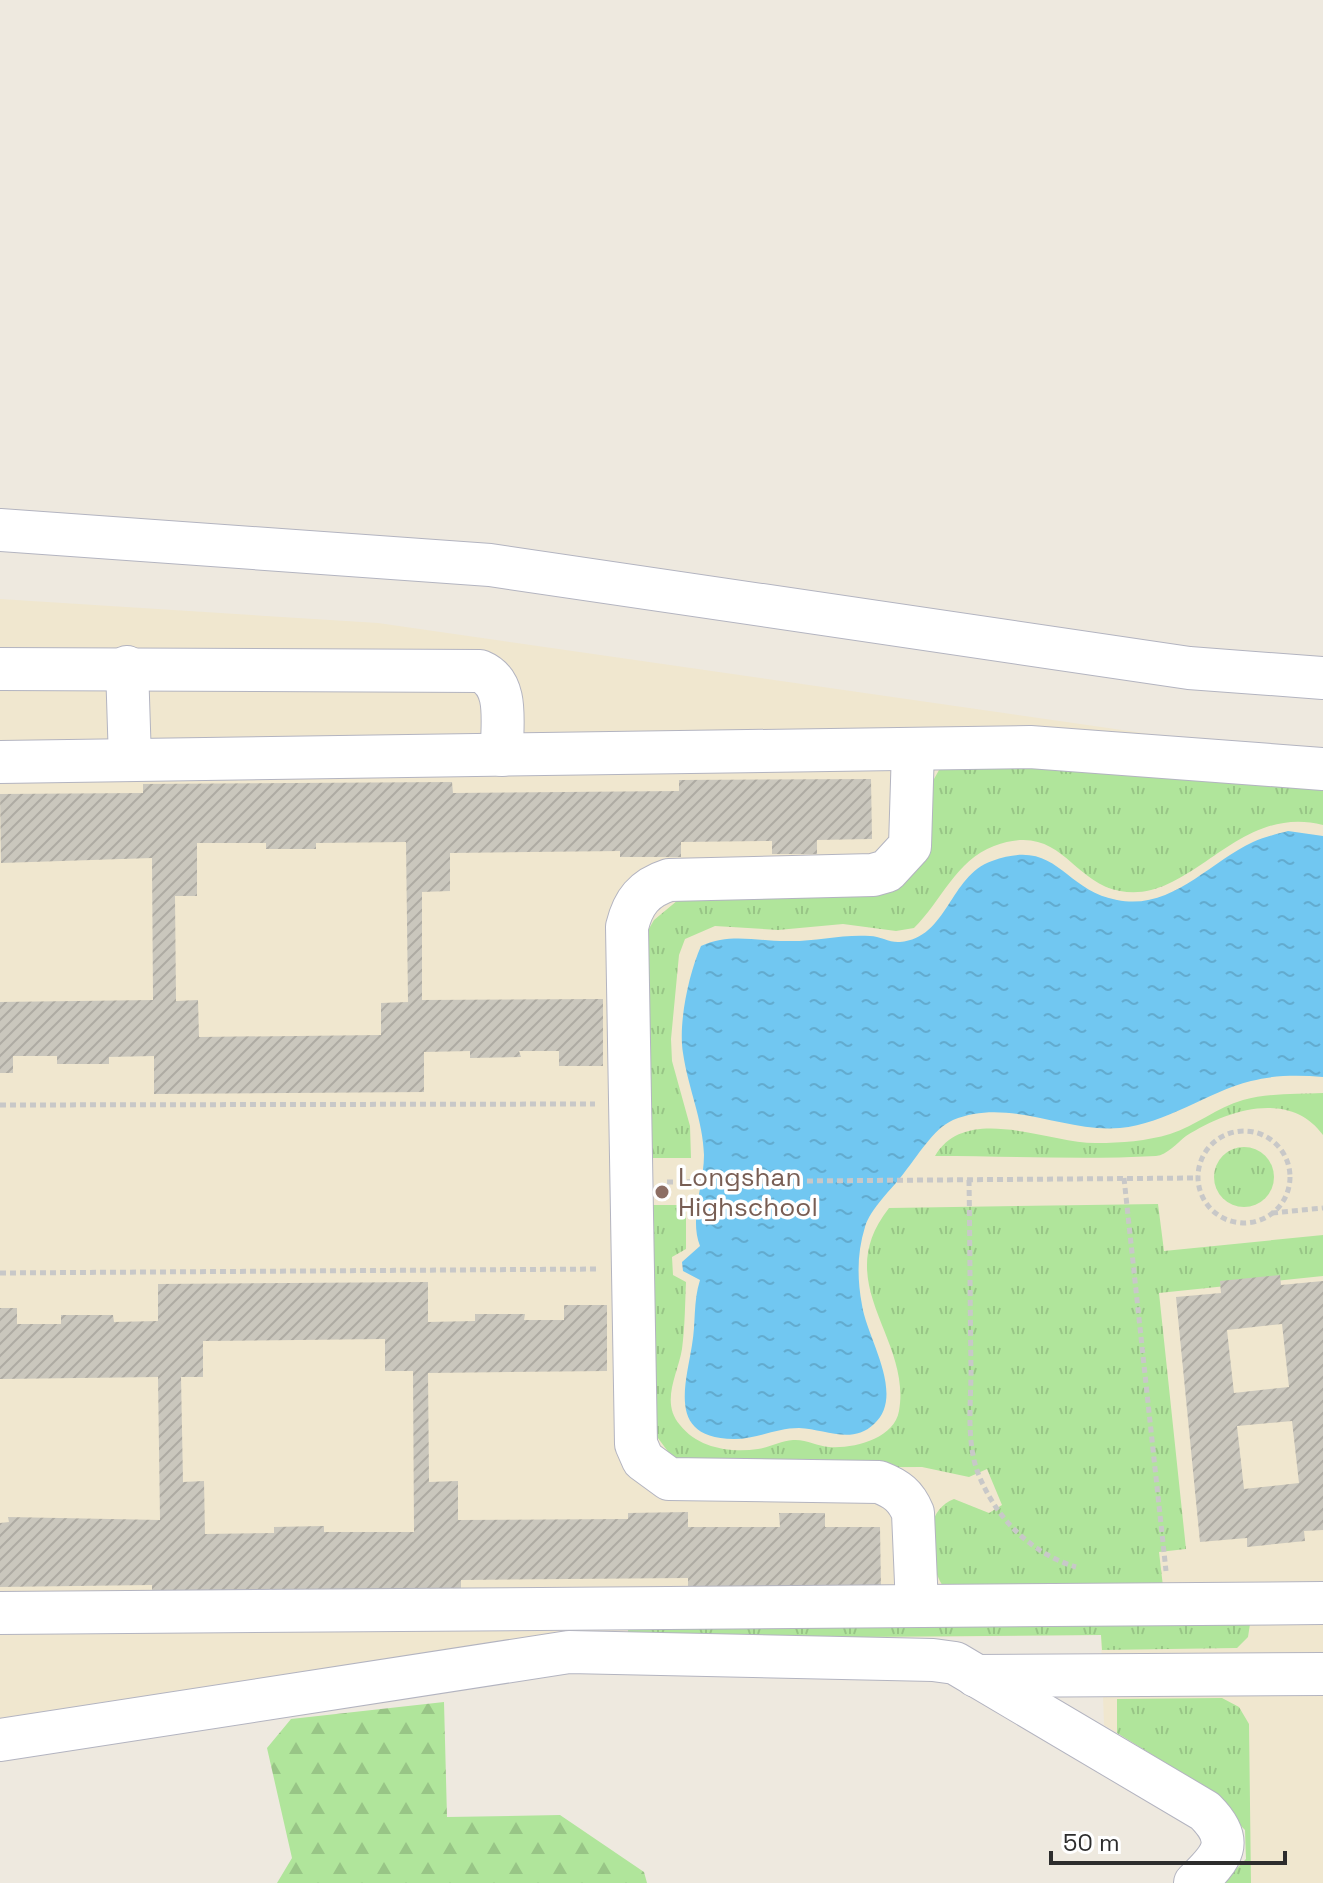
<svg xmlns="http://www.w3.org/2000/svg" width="1323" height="1883" font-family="'Space Grotesk',sans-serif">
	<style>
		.education { fill: #f0e7cf }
		.grass { fill: url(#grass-tufts) }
		.forest { fill: url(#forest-firs) }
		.water { fill: url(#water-ripples) }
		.building { fill: url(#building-hatch); fill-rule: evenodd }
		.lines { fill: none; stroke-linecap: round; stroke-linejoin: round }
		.minor-casing { stroke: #b3b4c0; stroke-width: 44 }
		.path { stroke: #c8c8c8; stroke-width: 5; stroke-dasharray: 6 4; stroke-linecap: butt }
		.minor { stroke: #fff; stroke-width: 42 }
		.education-dot { fill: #8d6e63; stroke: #fff; stroke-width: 3 }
		.labels { text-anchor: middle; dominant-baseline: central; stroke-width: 7; stroke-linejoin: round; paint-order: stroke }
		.education-label { font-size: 26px; fill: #785e54; stroke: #fff; text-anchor: start }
	</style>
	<defs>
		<pattern id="grass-tufts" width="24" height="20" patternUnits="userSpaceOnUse" patternTransform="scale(2)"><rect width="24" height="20" fill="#b0e59b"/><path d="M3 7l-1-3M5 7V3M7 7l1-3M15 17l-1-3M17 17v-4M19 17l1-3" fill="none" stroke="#98c586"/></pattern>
		<pattern id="forest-firs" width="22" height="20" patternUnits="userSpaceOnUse" patternTransform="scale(2)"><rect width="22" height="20" fill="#b0e59b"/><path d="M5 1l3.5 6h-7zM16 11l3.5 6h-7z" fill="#98c586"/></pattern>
		<pattern id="water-ripples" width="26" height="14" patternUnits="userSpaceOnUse" patternTransform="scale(2)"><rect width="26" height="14" fill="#71c7f1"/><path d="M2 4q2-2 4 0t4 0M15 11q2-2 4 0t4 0" fill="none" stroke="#62abcf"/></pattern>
		<pattern id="building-hatch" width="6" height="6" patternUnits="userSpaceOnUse" patternTransform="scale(2)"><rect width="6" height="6" fill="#cac7bd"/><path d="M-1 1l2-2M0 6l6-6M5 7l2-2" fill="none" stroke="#aeaba3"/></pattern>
	</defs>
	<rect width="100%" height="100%" fill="#eee9df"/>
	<path class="education" d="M 0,599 L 378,623 L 1261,750 L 1323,750 L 1323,1883 L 1222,1883 L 1246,1859 L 1245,1830 L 1198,1783 L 1104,1725 L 1101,1635 L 527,1642 L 365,1662 L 0,1718 Z"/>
	<g class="grass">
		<path d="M 966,763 L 1323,785 L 1323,825 C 1237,802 1191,905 1120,891 C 1070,882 1061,821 994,846 C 956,860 941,902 914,928 L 896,931 L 843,924 L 778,930 L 715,926 L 685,939 L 679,955 L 671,1039 L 672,1061 L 690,1126 L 691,1158 L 648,1158 L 647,932 L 654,920 L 678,900 L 870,894 L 939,770 L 948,765 Z"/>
		<path d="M 1323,1093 L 1323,1135 C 1290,1089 1226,1110 1186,1136 C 1177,1143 1167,1155 1156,1156 C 1083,1160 1008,1156 935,1156 C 966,1102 1050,1144 1097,1143 C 1121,1143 1147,1141 1170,1134 C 1196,1126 1217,1107 1243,1100 C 1269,1093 1297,1094 1323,1093 Z"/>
		<circle cx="1244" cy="1177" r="30"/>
		<path d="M 1158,1204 L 1164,1251 L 1323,1235 L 1323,1276 L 1159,1293 L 1186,1549 L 1159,1552 L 1164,1595 L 946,1591 C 928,1567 919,1512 954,1499 L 989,1513 L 1002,1505 L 987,1469 L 969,1477 L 922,1467 L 701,1468 L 672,1457 L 655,1434 L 651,1205 L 686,1205 L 686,1249 L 672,1257 L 673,1275 L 686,1282 C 685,1304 685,1327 682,1349 C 678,1374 660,1402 680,1425 C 698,1448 730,1453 758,1449 C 770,1447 781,1441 793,1440 C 806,1439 817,1446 829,1447 C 853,1449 894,1439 899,1411 C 912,1337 829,1284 889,1208 Z"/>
		<path d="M 628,1622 L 1250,1624 L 1248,1637 L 1237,1648 L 1102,1650 L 1101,1635 L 855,1637 L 628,1634 Z"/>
		<path d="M 1222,1698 L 1239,1707 L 1249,1724 L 1251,1883 L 1222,1883 L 1246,1859 L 1245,1830 L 1198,1783 L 1117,1733 L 1117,1699 Z"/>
	</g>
	<path class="forest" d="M 444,1702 L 447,1817 L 560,1815 L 644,1872 L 647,1883 L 277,1883 L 292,1858 L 267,1748 L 291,1719 Z"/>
	<path class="water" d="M 1288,831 L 1323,836 L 1323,1077 C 1299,1075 1274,1075 1251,1081 C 1207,1092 1166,1124 1120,1128 C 1063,1133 1009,1097 953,1120 C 933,1129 917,1157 904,1173 C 892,1189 870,1209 865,1227 C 857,1253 857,1278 862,1305 C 867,1339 906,1395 874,1424 C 852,1445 825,1429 799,1428 C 776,1428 757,1439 734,1439 C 668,1438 685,1388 692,1345 C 696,1323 693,1302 700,1280 L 683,1271 L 682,1262 L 700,1246 C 689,1218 704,1185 704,1155 C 703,1120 688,1088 683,1053 C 678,1023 689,973 701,946 C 732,932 758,942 791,941 C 817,941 844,934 870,936 C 880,936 890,943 900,942 C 948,938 949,876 992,861 C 1058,837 1062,890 1117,900 C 1171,911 1208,863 1253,842 C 1264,837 1277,834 1288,831 Z"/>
	<g class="building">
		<path d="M 871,779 L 872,839 L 817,840 L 817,854 L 772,854 L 772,841 L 681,842 L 681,857 L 620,857 L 620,851 L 450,853 L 450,891 L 422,892 L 422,1000 L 603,999 L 603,1066 L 559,1066 L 559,1051 L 519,1051 L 521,1057 L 470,1058 L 470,1051 L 424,1052 L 424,1092 L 154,1094 L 154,1056 L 109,1057 L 109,1064 L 57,1064 L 57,1056 L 13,1056 L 13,1073 L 0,1073 L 0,1002 L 153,1000 L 152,858 L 1,863 L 0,794 L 143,793 L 143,784 L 452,782 L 453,793 L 679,791 L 679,780 ZM 406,842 L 408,1002 L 381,1003 L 381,1035 L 199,1037 L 198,1000 L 176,1001 L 175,896 L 197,896 L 197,843 L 266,843 L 266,849 L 316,849 L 316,843 Z"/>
		<path d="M 1280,1275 L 1281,1285 L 1323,1281 L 1323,1530 L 1304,1531 L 1305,1541 L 1247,1547 L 1247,1538 L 1200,1542 L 1176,1297 L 1221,1293 L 1220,1281 ZM 1282,1324 L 1289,1387 L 1234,1393 L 1227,1330 ZM 1292,1421 L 1299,1483 L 1244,1489 L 1237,1426 Z"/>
		<path d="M 428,1282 L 428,1322 L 475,1321 L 475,1314 L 525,1314 L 524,1320 L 564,1320 L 564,1305 L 607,1305 L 607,1371 L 428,1373 L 429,1482 L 458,1481 L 458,1520 L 628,1519 L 628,1513 L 688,1512 L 688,1527 L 780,1527 L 779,1513 L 825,1513 L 825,1527 L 880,1527 L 881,1587 L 688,1589 L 688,1578 L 461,1580 L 461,1591 L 152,1594 L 152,1585 L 0,1587 L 0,1523 L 9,1522 L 8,1517 L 160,1520 L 158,1377 L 0,1379 L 0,1308 L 17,1308 L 17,1324 L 61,1324 L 61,1315 L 113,1315 L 114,1322 L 158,1321 L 158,1284 ZM 385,1339 L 385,1371 L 413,1371 L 414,1532 L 324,1532 L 324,1526 L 274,1527 L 274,1533 L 205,1534 L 204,1481 L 183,1482 L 181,1377 L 203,1377 L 203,1341 Z"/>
	</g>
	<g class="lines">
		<g class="minor-casing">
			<g id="minor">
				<path d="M 0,530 L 490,565 L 1189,668 L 1323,678"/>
				<path d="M 127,667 L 130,760"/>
				<path d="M 0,669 L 480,671 C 511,684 501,726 502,755"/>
				<path d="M 913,749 L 910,846 L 887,871 L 873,875 L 669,880 C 644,888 633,902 627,927 L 636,1444 L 643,1460 L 669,1479 L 879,1482 C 897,1489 906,1496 913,1513 L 917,1606"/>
				<path d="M 0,762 L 1030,747 L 1323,769"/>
				<path d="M 0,1613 L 1323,1603"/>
				<path d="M 976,1676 L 1323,1674"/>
				<path d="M 0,1740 L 569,1652 L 933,1660 L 955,1663 L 1205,1811 C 1236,1842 1222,1857 1195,1883"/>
			</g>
		</g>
		<g class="path">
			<path d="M 0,1105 L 595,1104"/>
			<circle cx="1244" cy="1177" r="46"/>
			<path d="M 1124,1178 L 1166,1571"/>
			<path d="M 969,1180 C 970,1243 970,1306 971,1370 C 971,1402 966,1442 978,1473 C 995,1517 1030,1553 1076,1567"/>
			<path d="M 667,1182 L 1198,1178"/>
			<path d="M 1272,1213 L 1323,1208"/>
			<path d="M 0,1273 L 599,1269"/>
		</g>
		<use href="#minor" class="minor"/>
	</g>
	<circle class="education-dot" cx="662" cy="1192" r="8"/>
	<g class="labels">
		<g class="education-label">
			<text x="678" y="1177">Longshan<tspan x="678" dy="30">Highschool</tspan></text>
		</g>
	</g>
	<path d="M1051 1851v12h234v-12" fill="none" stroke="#2d2d2d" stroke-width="4"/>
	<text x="1063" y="1851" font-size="24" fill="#2d2d2d" stroke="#ffffff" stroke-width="6" paint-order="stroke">50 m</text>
</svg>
